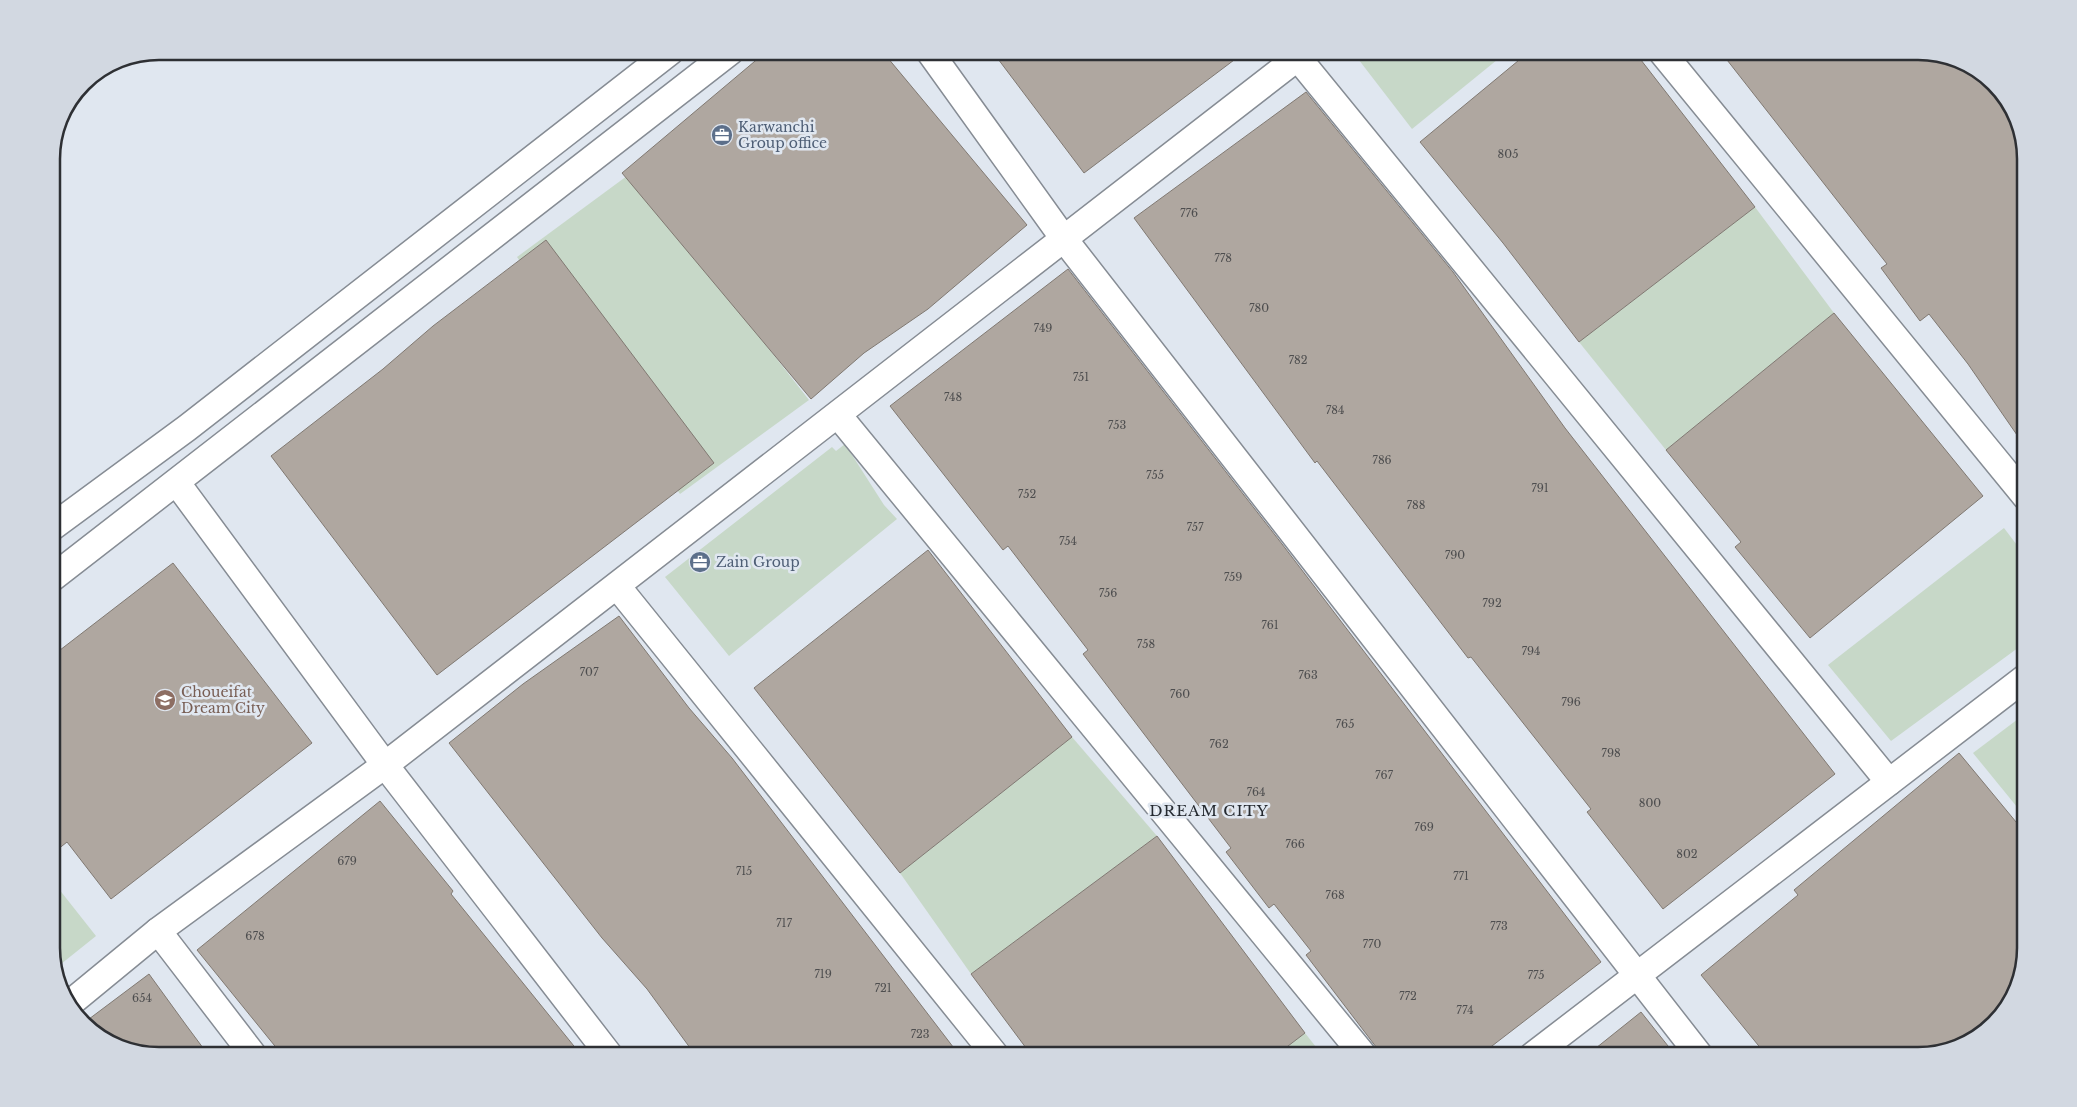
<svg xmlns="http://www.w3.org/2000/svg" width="2077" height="1107" font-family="'Libre Baskerville',serif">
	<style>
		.green { fill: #c7d8c8 }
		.building { fill: #afa7a0; stroke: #807972 }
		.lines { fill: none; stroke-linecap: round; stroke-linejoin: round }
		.minor-casing { stroke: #868c94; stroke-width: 29 }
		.minor { stroke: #fff; stroke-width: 26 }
		.labels { text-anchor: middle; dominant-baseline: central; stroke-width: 5; stroke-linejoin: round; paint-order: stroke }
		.number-label { font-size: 11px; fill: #4e4e4f }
		.service-label { font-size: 14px; fill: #4e5e75; stroke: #e0e7f0; text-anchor: start }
		.education-label { font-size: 14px; fill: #785e54; stroke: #e0e7f0; text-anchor: start }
		.neighbourhood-label { font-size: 15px; letter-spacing: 1px; fill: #252a30; stroke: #e0e7f0 }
		.rim { fill: none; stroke: #2e3034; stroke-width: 2.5 }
	</style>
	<rect width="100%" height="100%" fill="#e0e7f0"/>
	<g class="green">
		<path d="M 1352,51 L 1508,51 L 1412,129 Z"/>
		<path d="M 631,173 L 809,400 L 680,494 L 517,257 Z"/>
		<path d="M 1755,207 L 1834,313 L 1666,450 L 1579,342 Z"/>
		<path d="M 845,444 L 884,505 L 897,519 L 729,656 L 665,577 L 832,447 L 836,451 Z"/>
		<path d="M 2004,528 L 2026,557 L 2026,642 L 1891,741 L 1828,665 Z"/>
		<path d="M 2026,713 L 2026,818 L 1973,753 Z"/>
		<path d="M 1072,737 L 1157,836 L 971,974 L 900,873 Z"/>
		<path d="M 51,879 L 96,936 L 56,968 L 52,956 Z"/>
		<path d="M 1305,1033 L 1323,1056 L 1275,1056 Z"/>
	</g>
	<g class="building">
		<path d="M 767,51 L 882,51 L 1027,225 L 928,309 L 864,353 L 811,399 L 622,173 Z"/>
		<path d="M 992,51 L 1246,51 L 1084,173 Z"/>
		<path d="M 1530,51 L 1634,51 L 1755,207 L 1579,342 L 1503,243 L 1420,142 Z"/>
		<path d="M 1720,51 L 1918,51 L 1966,62 L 2007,99 L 2026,152 L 2026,448 L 1968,364 L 1929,314 L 1920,321 L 1881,268 L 1887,264 Z"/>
		<path d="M 1306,92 L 1453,272 L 1565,428 L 1835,774 L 1663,909 L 1587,812 L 1591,809 L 1471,657 L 1468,658 L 1317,461 L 1315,463 L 1134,218 Z"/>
		<path d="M 546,240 L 714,463 L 437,675 L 271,456 L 383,369 L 433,326 Z"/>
		<path d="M 1068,269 L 1282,544 L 1601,962 L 1479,1056 L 1383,1056 L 1306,955 L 1311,951 L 1274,904 L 1269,908 L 1226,852 L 1231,848 L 1083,654 L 1088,650 L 1008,546 L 1003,550 L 890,406 Z"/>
		<path d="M 1834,313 L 1983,496 L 1810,638 L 1735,547 L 1741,542 L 1666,450 Z"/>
		<path d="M 928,550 L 1072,737 L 900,873 L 754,688 Z"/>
		<path d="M 173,563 L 312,743 L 111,899 L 67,842 L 52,854 L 51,657 Z"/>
		<path d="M 619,616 L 689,708 L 732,758 L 960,1056 L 696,1056 L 647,989 L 602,938 L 449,743 L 523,684 Z"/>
		<path d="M 1959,753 L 2026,834 L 2026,948 L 2015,996 L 1978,1038 L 1919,1056 L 1767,1056 L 1701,975 L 1798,895 L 1794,890 Z"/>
		<path d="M 380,801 L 453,891 L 451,894 L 582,1056 L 283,1056 L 197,950 Z"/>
		<path d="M 1157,836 L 1305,1033 L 1275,1056 L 1032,1056 L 971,974 Z"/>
		<path d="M 149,974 L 186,1025 L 209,1056 L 159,1056 L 111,1045 L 85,1022 Z"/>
		<path d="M 1641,1012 L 1676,1056 L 1586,1056 Z"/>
	</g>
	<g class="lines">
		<g class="minor-casing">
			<g id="minor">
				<path d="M 929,51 L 1064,239 L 1700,1056"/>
				<path d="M 1661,51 L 2026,497"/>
				<path d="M 1298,58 L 1889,782"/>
				<path d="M 838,415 L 1364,1056"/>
				<path d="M 177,483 L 385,765 L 610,1056"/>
				<path d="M 51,528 L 187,428 L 671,51"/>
				<path d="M 51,579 L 731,51"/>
				<path d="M 617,586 L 996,1056"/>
				<path d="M 158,931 L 254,1056"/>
				<path d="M 68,1005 L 158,931 L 385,765 L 1306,51"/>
				<path d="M 1532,1056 L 2026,677"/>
			</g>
		</g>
		<use href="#minor" class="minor"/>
	</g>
	<defs>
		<g id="office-disc" transform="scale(1.125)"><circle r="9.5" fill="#5c6f8a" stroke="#e0e7f0"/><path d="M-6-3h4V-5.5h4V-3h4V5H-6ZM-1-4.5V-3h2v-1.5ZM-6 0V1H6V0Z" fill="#fff"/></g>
		<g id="school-disc" transform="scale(1.125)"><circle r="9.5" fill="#8d6e63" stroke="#e0e7f0"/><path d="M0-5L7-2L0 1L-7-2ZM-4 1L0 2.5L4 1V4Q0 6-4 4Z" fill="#fff"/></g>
	</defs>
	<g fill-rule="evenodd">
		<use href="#office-disc" x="722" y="135"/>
		<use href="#office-disc" x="700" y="562"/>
		<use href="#school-disc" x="165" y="700"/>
	</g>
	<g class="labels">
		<g class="number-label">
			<text x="1508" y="154">805</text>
			<text x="1189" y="213">776</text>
			<text x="1223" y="258">778</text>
			<text x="1259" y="308">780</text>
			<text x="1043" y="328">749</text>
			<text x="1298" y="360">782</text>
			<text x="1081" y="377">751</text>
			<text x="953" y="397">748</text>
			<text x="1335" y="410">784</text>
			<text x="1117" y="425">753</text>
			<text x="1382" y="460">786</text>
			<text x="1155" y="475">755</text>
			<text x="1540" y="488">791</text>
			<text x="1027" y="494">752</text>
			<text x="1416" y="505">788</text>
			<text x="1195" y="527">757</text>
			<text x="1068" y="541">754</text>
			<text x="1455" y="555">790</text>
			<text x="1233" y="577">759</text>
			<text x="1108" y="593">756</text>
			<text x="1492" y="603">792</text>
			<text x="1270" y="625">761</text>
			<text x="1146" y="644">758</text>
			<text x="1531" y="651">794</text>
			<text x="589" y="672">707</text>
			<text x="1308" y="675">763</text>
			<text x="1180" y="694">760</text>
			<text x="1571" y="702">796</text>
			<text x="1345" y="724">765</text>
			<text x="1219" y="744">762</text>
			<text x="1611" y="753">798</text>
			<text x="1384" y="775">767</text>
			<text x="1256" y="792">764</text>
			<text x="1650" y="803">800</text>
			<text x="1424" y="827">769</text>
			<text x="1295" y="844">766</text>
			<text x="1687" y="854">802</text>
			<text x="347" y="861">679</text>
			<text x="744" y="871">715</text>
			<text x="1461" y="876">771</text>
			<text x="1335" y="895">768</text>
			<text x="784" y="923">717</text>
			<text x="1499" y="926">773</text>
			<text x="255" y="936">678</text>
			<text x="1372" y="944">770</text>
			<text x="823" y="974">719</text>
			<text x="1536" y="975">775</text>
			<text x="883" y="988">721</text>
			<text x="1408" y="996">772</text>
			<text x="142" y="998">654</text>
			<text x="1465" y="1010">774</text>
			<text x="920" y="1034">723</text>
		</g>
		<g class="service-label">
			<text x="738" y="127">Karwanchi<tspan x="738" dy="16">Group office</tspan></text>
			<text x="716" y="562">Zain Group</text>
		</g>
		<g class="education-label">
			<text x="181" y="692">Choueifat<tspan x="181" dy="16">Dream City</tspan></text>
		</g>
		<g class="neighbourhood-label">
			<text x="1209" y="810">DREAM CITY</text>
		</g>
	</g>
	<path d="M0 0H2077V1107H0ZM159 60H1918A99 99 0 0 1 2017 159V948A99 99 0 0 1 1918 1047H159A99 99 0 0 1 60 948V159A99 99 0 0 1 159 60Z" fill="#d2d8e1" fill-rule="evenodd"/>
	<path class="rim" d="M159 60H1918A99 99 0 0 1 2017 159V948A99 99 0 0 1 1918 1047H159A99 99 0 0 1 60 948V159A99 99 0 0 1 159 60Z"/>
</svg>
